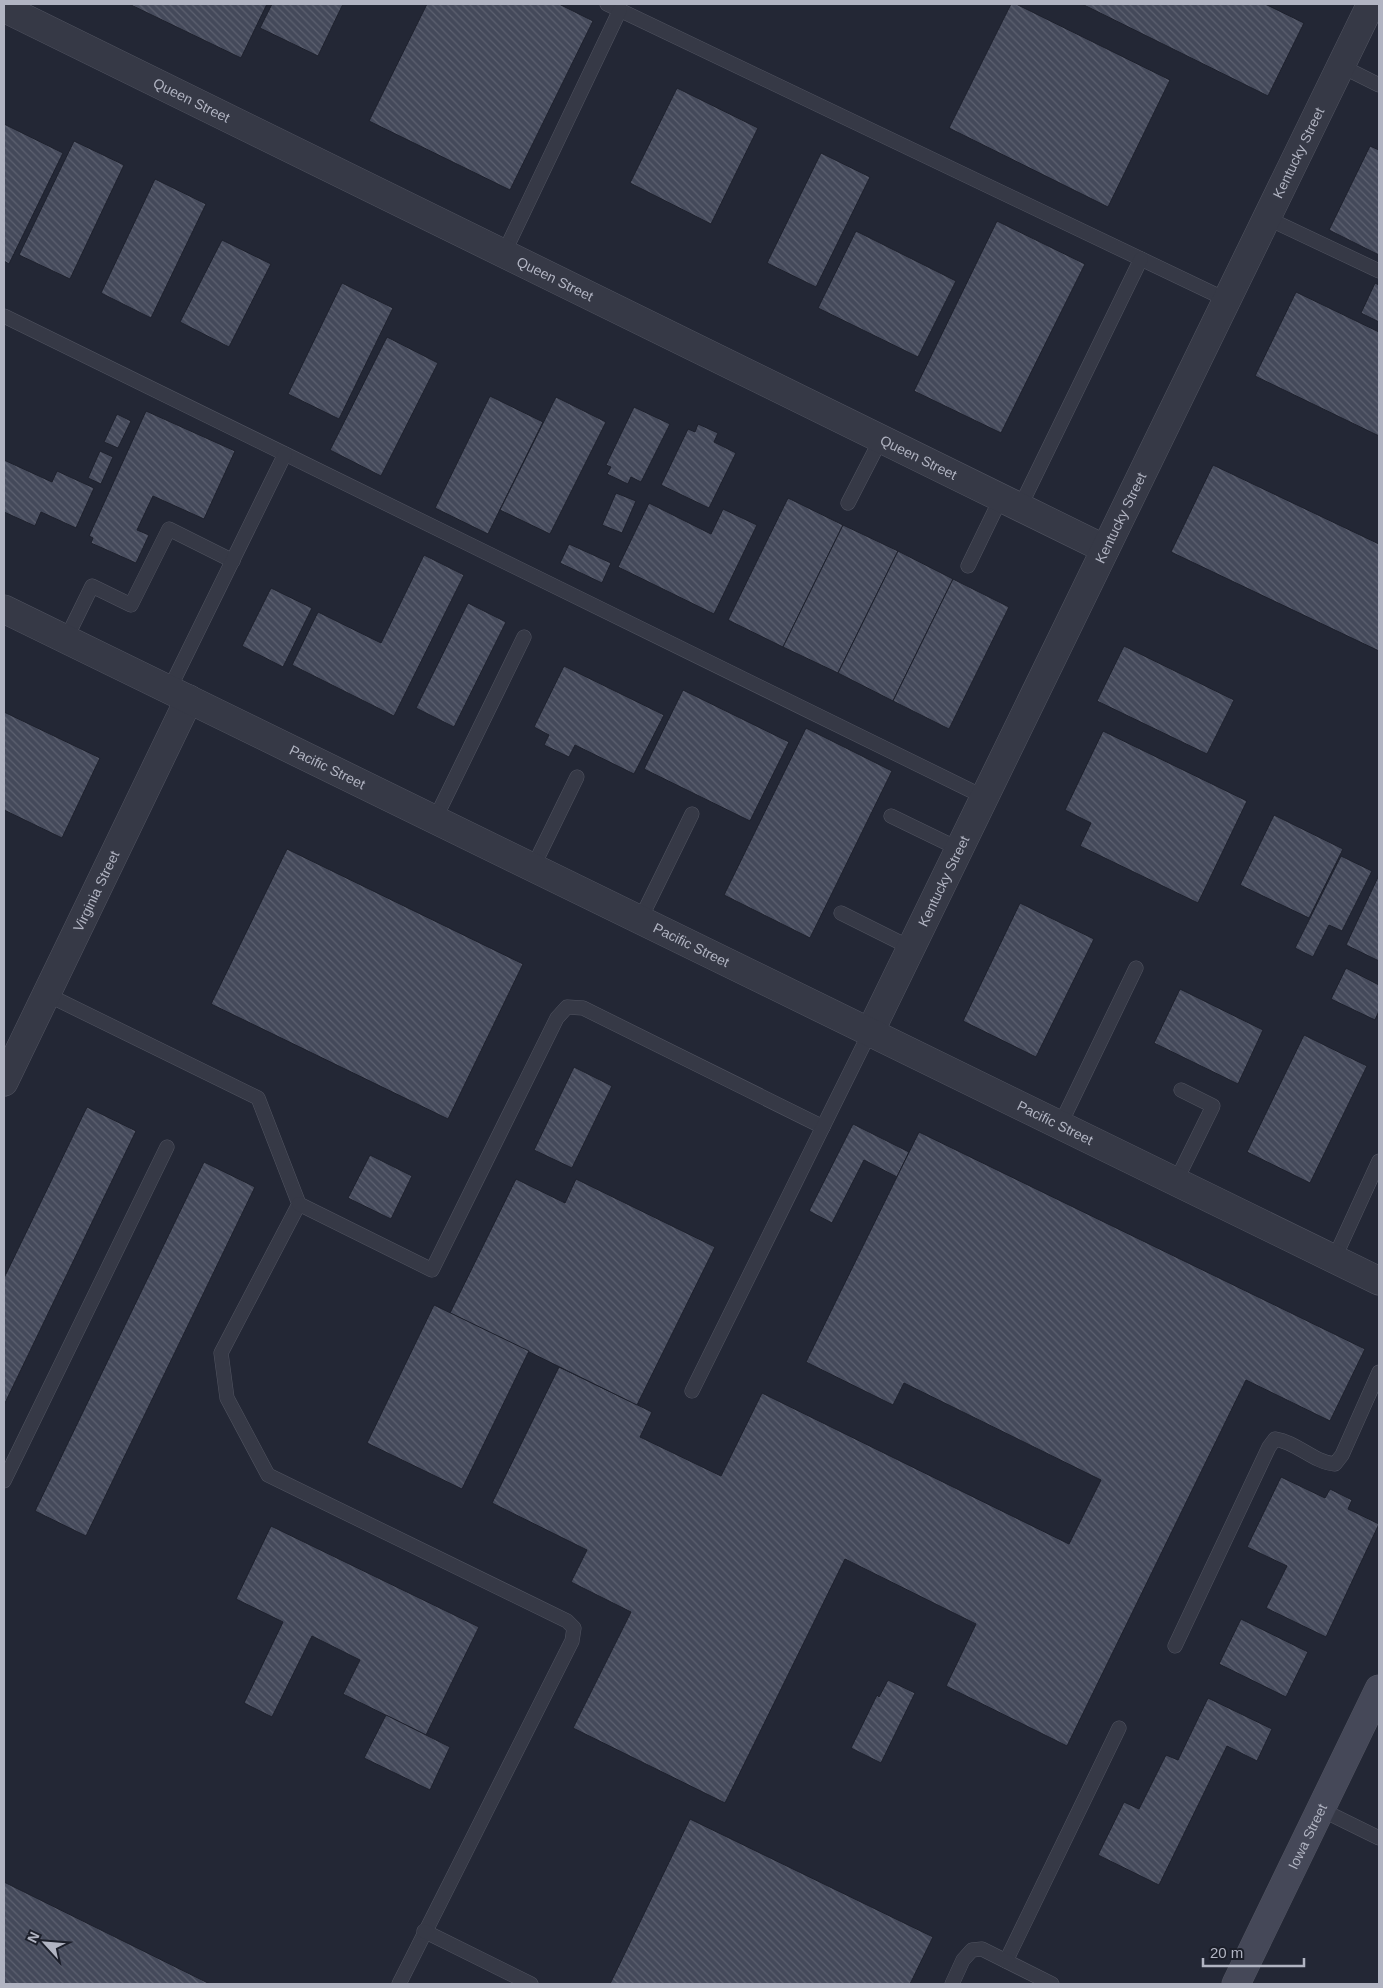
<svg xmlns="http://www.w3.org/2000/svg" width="1383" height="1988" font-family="Helvetica,sans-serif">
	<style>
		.building { fill: url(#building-back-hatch); stroke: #1e212d }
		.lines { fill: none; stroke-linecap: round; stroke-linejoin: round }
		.service-casing { stroke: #515461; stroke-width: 15 }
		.minor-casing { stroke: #515461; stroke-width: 29 }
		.tertiary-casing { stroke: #515461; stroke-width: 29 }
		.secondary-casing { stroke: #515461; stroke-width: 29 }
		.service { stroke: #363946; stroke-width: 14 }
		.minor { stroke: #363946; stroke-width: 28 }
		.tertiary { stroke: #363946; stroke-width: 28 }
		.secondary { stroke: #454858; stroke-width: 28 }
		.labels { text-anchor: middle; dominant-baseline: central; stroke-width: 5; stroke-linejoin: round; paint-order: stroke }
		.street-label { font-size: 14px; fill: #b1b4c2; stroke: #1c1f2a }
	</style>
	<defs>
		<pattern id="building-back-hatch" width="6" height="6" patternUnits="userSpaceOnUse" patternTransform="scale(1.25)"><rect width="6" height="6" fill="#44495a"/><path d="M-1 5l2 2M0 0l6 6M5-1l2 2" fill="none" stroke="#5d6170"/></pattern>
	</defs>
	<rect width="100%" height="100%" fill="#232735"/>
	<g class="building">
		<path d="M 129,4 L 267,4 L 241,58 Z"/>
		<path d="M 272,4 L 343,4 L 318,56 L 260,28 Z"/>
		<path d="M 427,4 L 559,4 L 593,21 L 510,190 L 369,121 Z"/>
		<path d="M 1011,4 L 1016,4 L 1170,80 L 1108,207 L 949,128 Z"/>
		<path d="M 1082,4 L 1265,4 L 1304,23 L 1268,96 Z"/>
		<path d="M 677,88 L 758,128 L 711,224 L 630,183 Z"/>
		<path d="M 4,124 L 63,153 L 9,264 L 4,261 Z"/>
		<path d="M 74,141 L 124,165 L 70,279 L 19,255 Z"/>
		<path d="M 1370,146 L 1379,150 L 1379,255 L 1329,230 Z"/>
		<path d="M 821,153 L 870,177 L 816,287 L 767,263 Z"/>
		<path d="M 155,179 L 206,204 L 151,318 L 101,293 Z"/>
		<path d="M 997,221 L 1085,264 L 1001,433 L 914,391 Z"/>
		<path d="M 856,231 L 956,281 L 918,357 L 818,308 Z"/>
		<path d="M 222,240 L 271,264 L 229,347 L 180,322 Z"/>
		<path d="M 342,283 L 393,308 L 339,419 L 288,394 Z"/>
		<path d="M 1375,283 L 1379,285 L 1379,322 L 1361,313 Z"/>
		<path d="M 1296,292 L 1379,332 L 1379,436 L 1255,376 Z"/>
		<path d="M 387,337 L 438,363 L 381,476 L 330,450 Z"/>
		<path d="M 490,396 L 543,422 L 488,534 L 435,508 Z"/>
		<path d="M 556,397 L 606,422 L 550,534 L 500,510 Z"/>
		<path d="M 634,407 L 670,424 L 641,482 L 631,477 L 628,484 L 607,474 L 611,467 L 606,465 Z"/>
		<path d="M 146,411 L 235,451 L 204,519 L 153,496 L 137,530 L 149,535 L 136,563 L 91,543 L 93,538 L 89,536 Z"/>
		<path d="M 117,414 L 131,421 L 118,448 L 104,442 Z"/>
		<path d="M 698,424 L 718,433 L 714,442 L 736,453 L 709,508 L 661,485 L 688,429 L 695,432 Z"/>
		<path d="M 100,451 L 113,457 L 101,484 L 88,478 Z"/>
		<path d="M 4,460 L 52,482 L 57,471 L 94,488 L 76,528 L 41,512 L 35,526 L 4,512 Z"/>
		<path d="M 1213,465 L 1379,544 L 1379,651 L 1171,552 Z"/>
		<path d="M 616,493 L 636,501 L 622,533 L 602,525 Z"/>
		<path d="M 788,498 L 843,525 L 783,647 L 728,620 Z"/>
		<path d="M 649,503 L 711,534 L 723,509 L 757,525 L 714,614 L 618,567 Z"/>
		<path d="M 843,525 L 898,551 L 838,673 L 783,647 Z"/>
		<path d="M 569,544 L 611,563 L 602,583 L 560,563 Z"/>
		<path d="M 898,551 L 953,579 L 893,701 L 838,673 Z"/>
		<path d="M 424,555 L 464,575 L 394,716 L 292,665 L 318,612 L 381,643 Z"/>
		<path d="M 953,579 L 1009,607 L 949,729 L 893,701 Z"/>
		<path d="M 271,588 L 312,608 L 283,667 L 242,646 Z"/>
		<path d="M 468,603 L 506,622 L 454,727 L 416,708 Z"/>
		<path d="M 1124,646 L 1234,700 L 1207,754 L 1097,701 Z"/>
		<path d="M 564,666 L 664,715 L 634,774 L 575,745 L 569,757 L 544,745 L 549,735 L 534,727 Z"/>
		<path d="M 683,690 L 789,742 L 750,821 L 644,769 Z"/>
		<path d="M 4,712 L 100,758 L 62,838 L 4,810 Z"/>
		<path d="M 806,728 L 892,771 L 810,938 L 724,895 Z"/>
		<path d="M 1103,731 L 1247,801 L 1198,903 L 1080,846 L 1091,823 L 1065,810 Z"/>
		<path d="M 1274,815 L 1343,849 L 1309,918 L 1240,885 Z"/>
		<path d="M 287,849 L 523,964 L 448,1119 L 211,1004 Z"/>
		<path d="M 1341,856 L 1372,871 L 1342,931 L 1329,925 L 1313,957 L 1295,948 Z"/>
		<path d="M 1379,875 L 1379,961 L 1346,945 Z"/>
		<path d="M 1020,903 L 1094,939 L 1036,1057 L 963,1021 Z"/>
		<path d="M 1346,968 L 1379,985 L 1379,1011 L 1375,1020 L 1331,999 Z"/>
		<path d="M 1180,989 L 1263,1030 L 1238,1084 L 1154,1043 Z"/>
		<path d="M 1304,1035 L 1367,1066 L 1310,1183 L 1247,1152 Z"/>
		<path d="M 574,1067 L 612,1086 L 572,1168 L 534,1150 Z"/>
		<path d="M 87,1107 L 136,1131 L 4,1405 L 4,1278 Z"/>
		<path d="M 853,1124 L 909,1152 L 897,1177 L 864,1160 L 832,1223 L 809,1211 Z"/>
		<path d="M 919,1132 L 1365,1349 L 1330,1421 L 1246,1380 L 1067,1746 L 946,1686 L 976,1624 L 845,1559 L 725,1803 L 573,1728 L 631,1612 L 571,1582 L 587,1550 L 492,1503 L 559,1367 L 652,1412 L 640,1437 L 721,1476 L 762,1393 L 1069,1544 L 1101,1480 L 904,1383 L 893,1405 L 806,1362 Z"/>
		<path d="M 370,1155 L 412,1176 L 391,1219 L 348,1198 Z"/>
		<path d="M 204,1162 L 255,1187 L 86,1536 L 35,1511 Z"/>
		<path d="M 516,1179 L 565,1203 L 576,1179 L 715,1247 L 637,1405 L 450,1313 Z"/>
		<path d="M 434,1305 L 529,1351 L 462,1489 L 367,1443 Z"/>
		<path d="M 1281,1477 L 1325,1498 L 1330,1489 L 1352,1500 L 1348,1509 L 1379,1524 L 1326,1637 L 1266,1608 L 1287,1566 L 1247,1547 Z"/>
		<path d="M 271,1526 L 479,1627 L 426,1735 L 343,1694 L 360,1660 L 312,1636 L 272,1717 L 244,1703 L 283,1622 L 236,1599 Z"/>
		<path d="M 1241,1619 L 1308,1652 L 1286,1697 L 1219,1664 Z"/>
		<path d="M 888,1680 L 915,1693 L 881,1763 L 851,1748 L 877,1695 L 879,1697 Z"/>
		<path d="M 1208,1698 L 1272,1729 L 1257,1761 L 1227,1746 L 1159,1885 L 1098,1855 L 1124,1802 L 1139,1809 L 1166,1755 L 1178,1760 Z"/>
		<path d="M 386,1715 L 450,1747 L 430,1790 L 364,1758 Z"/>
		<path d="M 690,1819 L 933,1937 L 910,1984 L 610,1984 Z"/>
		<path d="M 4,1882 L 210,1984 L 4,1984 Z"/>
	</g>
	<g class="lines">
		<g class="service-casing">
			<g id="service">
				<path d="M 607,4 L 1227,300"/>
				<path d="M 1341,66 L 1379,85"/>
				<path d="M 1267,218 L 1379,271"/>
				<path d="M 504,253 L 620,10"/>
				<path d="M 4,316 L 984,797"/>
				<path d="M 848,503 L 881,439"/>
				<path d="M 1020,507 L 1141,259"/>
				<path d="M 968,566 L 1001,498"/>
				<path d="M 66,639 L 92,586 L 131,605 L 169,529 L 233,561"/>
				<path d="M 169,690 L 285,454"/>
				<path d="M 891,816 L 959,849"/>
				<path d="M 435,819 L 524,637"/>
				<path d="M 533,867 L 577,777"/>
				<path d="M 841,913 L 911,948"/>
				<path d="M 640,920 L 692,814"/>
				<path d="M 46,994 L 258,1098 L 299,1204 L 221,1353 L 227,1398 L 268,1475 L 567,1621 L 574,1628 L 572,1641 L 399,1984"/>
				<path d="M 1060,1125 L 1136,968"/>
				<path d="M 1176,1181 L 1213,1106 L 1181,1090"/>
				<path d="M 299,1204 L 432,1270 L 557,1018 L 567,1007 L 583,1008 L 823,1127"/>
				<path d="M 1334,1259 L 1379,1161"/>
				<path d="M 692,1391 L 870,1032"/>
				<path d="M 4,1481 L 167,1147"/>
				<path d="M 1175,1646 L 1269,1447 L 1275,1439 C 1297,1442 1313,1462 1335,1464 L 1342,1455 L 1379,1372"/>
				<path d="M 1320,1809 L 1379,1838"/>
				<path d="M 424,1931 L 531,1984"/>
				<path d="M 1006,1961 L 1119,1728"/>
				<path d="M 952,1984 L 963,1960 L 972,1950 L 982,1949 L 1052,1984"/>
			</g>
		</g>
		<g class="minor-casing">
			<g id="minor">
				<path id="s1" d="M 4,8 L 1105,549"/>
				<path id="s2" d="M 870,1032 L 1371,4"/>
				<path id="s3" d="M 4,1082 L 189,699"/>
			</g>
		</g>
		<g class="tertiary-casing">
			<g id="tertiary">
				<path id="s4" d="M 4,609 L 1379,1281"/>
			</g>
		</g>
		<g class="secondary-casing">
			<g id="secondary">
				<path id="s5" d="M 1236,1984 L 1379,1689"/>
			</g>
		</g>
		<use href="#service" class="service"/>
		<use href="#minor" class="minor"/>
		<use href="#tertiary" class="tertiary"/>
		<use href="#secondary" class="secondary"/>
	</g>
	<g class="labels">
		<g class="street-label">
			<text stroke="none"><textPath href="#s1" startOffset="209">Queen Street</textPath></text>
			<text stroke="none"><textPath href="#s2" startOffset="978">Kentucky Street</textPath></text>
			<text stroke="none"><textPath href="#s1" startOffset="614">Queen Street</textPath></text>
			<text stroke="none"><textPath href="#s1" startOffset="1019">Queen Street</textPath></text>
			<text stroke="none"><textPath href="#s2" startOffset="572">Kentucky Street</textPath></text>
			<text stroke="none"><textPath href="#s4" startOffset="360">Pacific Street</textPath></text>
			<text stroke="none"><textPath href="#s2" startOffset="168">Kentucky Street</textPath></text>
			<text stroke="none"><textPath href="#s3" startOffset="212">Virginia Street</textPath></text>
			<text stroke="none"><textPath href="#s4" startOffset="765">Pacific Street</textPath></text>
			<text stroke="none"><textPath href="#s4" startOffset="1170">Pacific Street</textPath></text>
			<text stroke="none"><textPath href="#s5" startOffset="164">Iowa Street</textPath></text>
		</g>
	</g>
	<rect width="1383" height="1988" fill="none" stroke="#b1b4c2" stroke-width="10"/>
	<g transform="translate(45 1943) rotate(296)" stroke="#1c1f2a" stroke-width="4" paint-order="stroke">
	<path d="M0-4L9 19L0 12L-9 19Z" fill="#b1b4c2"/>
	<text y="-8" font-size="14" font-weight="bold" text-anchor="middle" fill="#b1b4c2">N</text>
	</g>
	<path d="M1203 1958v8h101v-8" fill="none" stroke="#b1b4c2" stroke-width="2.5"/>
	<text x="1210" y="1958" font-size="15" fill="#b1b4c2" stroke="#1c1f2a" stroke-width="4" paint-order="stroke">20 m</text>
</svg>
